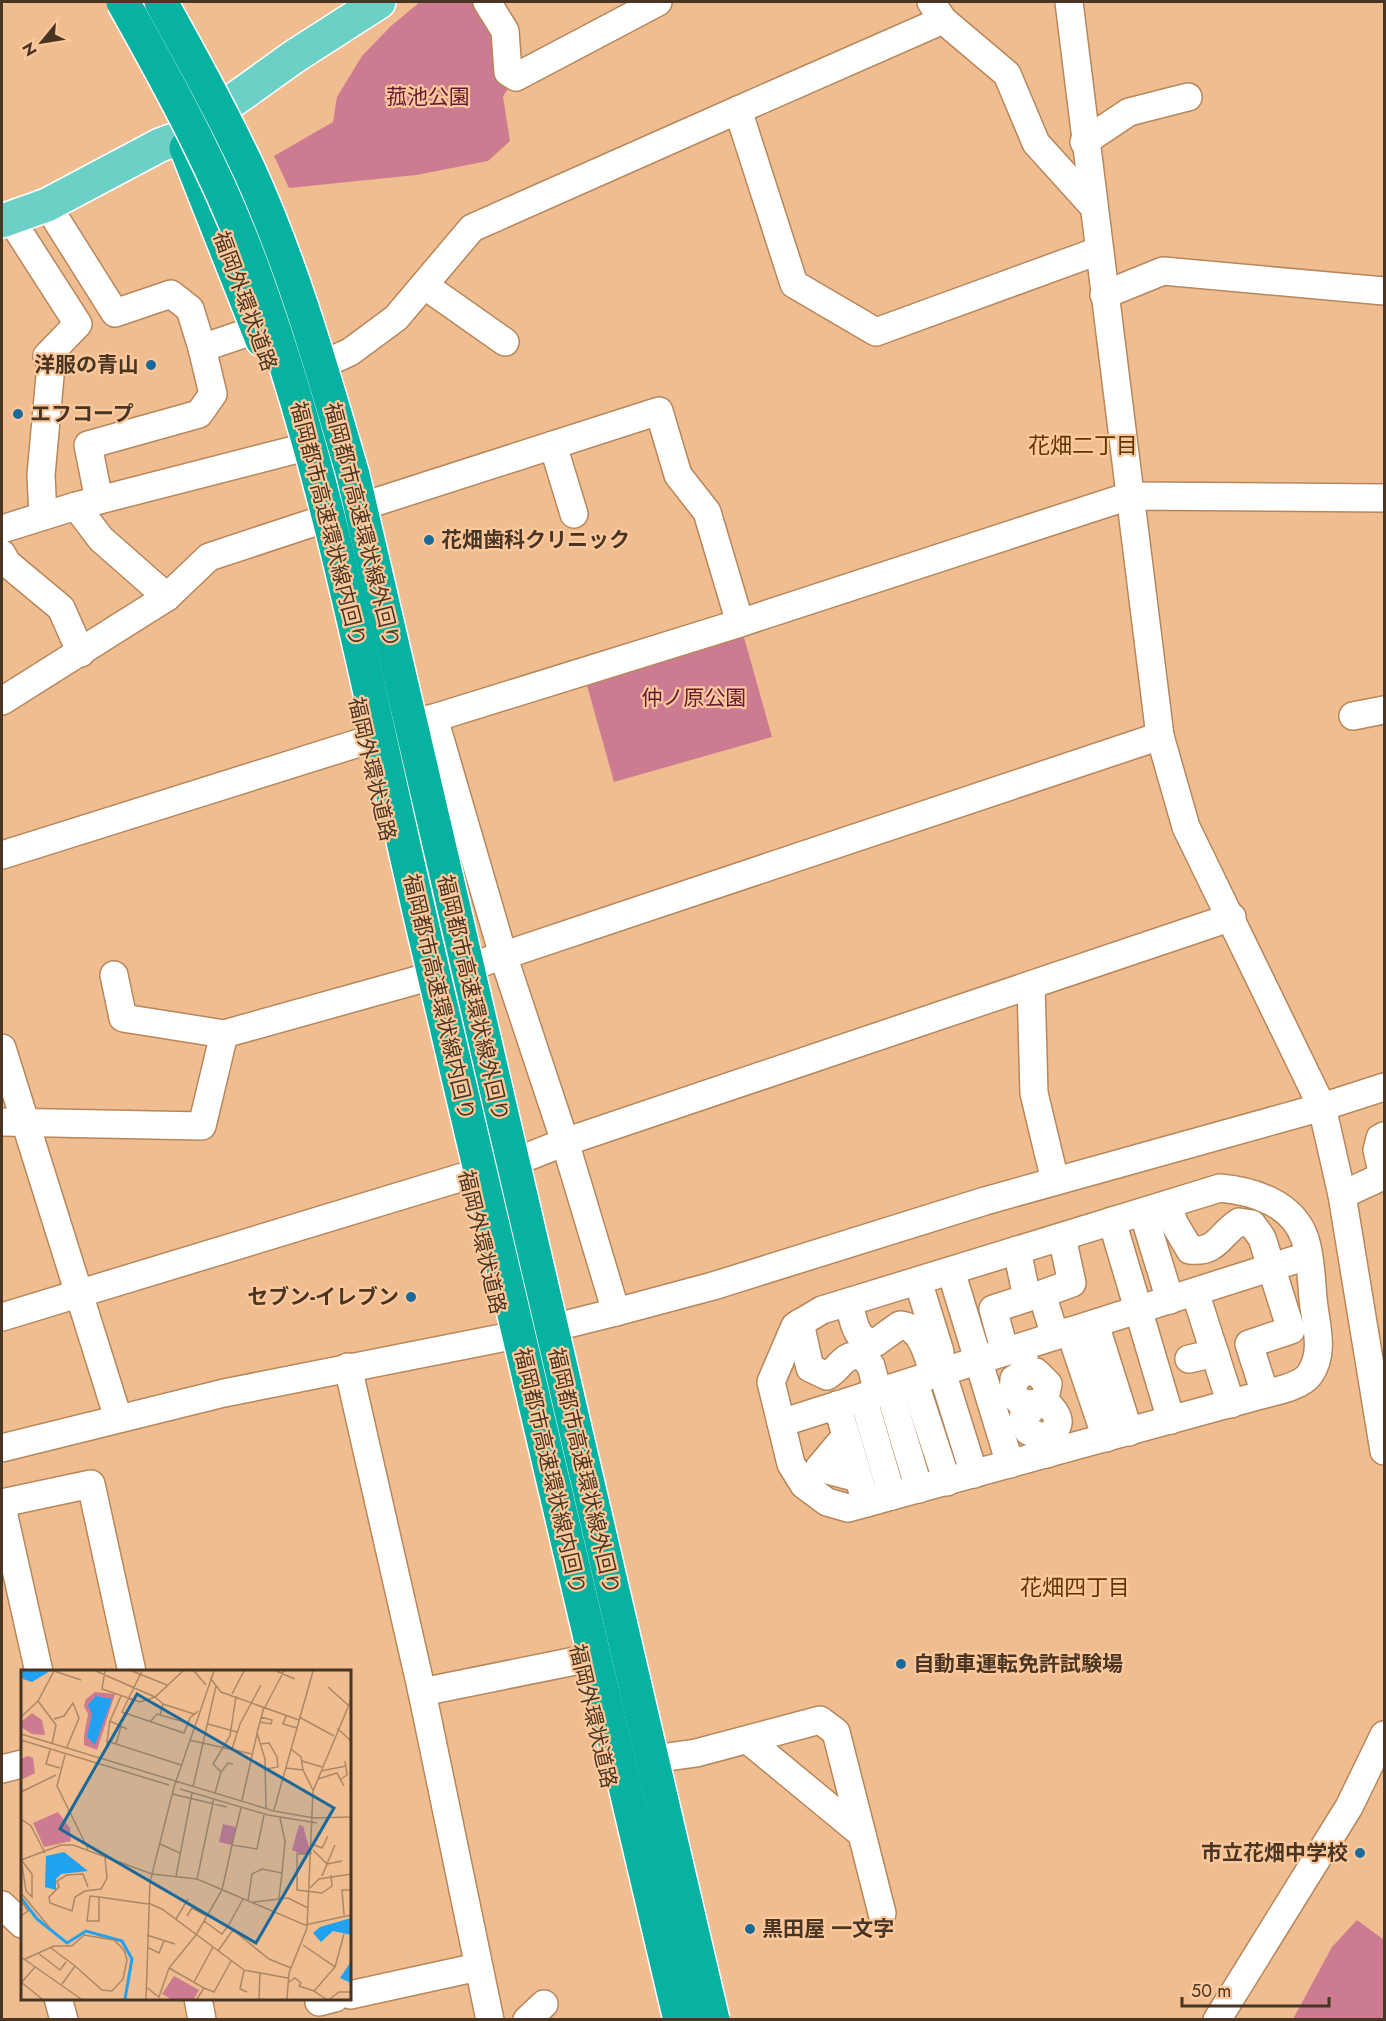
<svg xmlns="http://www.w3.org/2000/svg" width="1386" height="2021" font-family="Jost,'Noto Sans JP',sans-serif">
	<style>
		.green { fill: #cd7b91 }
		.lines { fill: none; stroke-linecap: round; stroke-linejoin: round }
		.minor-casing { stroke: #b7875c; stroke-width: 30 }
		.major-casing { stroke: #fff; stroke-width: 36 }
		.highway-casing { stroke: #fff; stroke-width: 36 }
		.minor { stroke: #fff; stroke-width: 27 }
		.major { stroke: #6bd1c7; stroke-width: 33 }
		.highway { stroke: #08b2a1; stroke-width: 33 }
		.highway-bridge-casing { stroke: #fff; stroke-width: 36; stroke-linecap: butt }
		.highway-bridge { stroke: #08b2a1; stroke-width: 33 }
		.poi-dot { fill: #1a699b; stroke: #fdc99c; stroke-width: 2 }
		.labels { text-anchor: middle; dominant-baseline: central; stroke-width: 4.5; stroke-linejoin: round; paint-order: stroke }
		.park-label { font-size: 21px; fill: #641834; stroke: #fdc99c }
		.street-label { font-size: 21px; fill: #493523; stroke: #fdc99c }
		.poi-label { font-size: 21px; font-weight: bold; fill: #493523; stroke: #fdc99c; text-anchor: start }
		.neighbourhood-label { font-size: 22px; fill: #5d3402; stroke: #fdc99c }
		.inset-river { fill: none; stroke: #21a2f0; stroke-width: 3 }
		.inset-road { fill: none; stroke: #ad8764; stroke-width: 1.5 }
		.view { fill: #1a699b; fill-opacity: 0.15; stroke: #1a699b; stroke-width: 3 }
		.inset-edge { fill: none; stroke: #493523; stroke-width: 3 }
	</style>
	<rect width="100%" height="100%" fill="#efbd90"/>
	<g class="green">
		<path d="M 420,2 L 487,2 L 511,83 L 503,97 L 510,141 L 488,161 L 416,175 L 289,188 L 274,156 L 333,122 L 337,97 L 362,56 L 391,26 Z"/>
		<path d="M 740,623 L 772,737 L 614,782 L 583,671 Z"/>
		<path d="M 1357,1920 L 1384,1940 L 1384,2019 L 1293,2019 L 1332,1947 Z"/>
	</g>
	<g class="lines">
		<g class="minor-casing">
			<g id="minor">
				<path d="M 487,2 L 505,31 L 508,72 L 516,77 L 658,2"/>
				<path d="M 931,2 L 943,20 L 1007,74 L 1036,143 L 1092,205"/>
				<path d="M 1069,2 L 1160,736 L 1186,827 L 1322,1107 L 1342,1195 L 1384,1451"/>
				<path d="M 943,20 L 738,110 L 794,284 L 876,332 L 1098,251"/>
				<path d="M 1084,142 L 1129,112 L 1188,97"/>
				<path d="M 47,205 L 115,313 L 171,294 L 190,309 L 202,348 L 258,329"/>
				<path d="M 10,218 L 78,324 L 47,356 L 51,365 L 41,475 L 43,516"/>
				<path d="M 424,285 L 505,342"/>
				<path d="M 1104,295 L 1163,271 L 1384,291"/>
				<path d="M 317,367 L 350,352 L 396,318 L 472,228 L 738,110"/>
				<path d="M 553,445 L 574,514"/>
				<path d="M 99,500 L 88,445 L 199,414 L 213,394 L 202,348"/>
				<path d="M 76,506 L 101,539 L 167,597"/>
				<path d="M 357,508 L 659,411 L 678,475 L 707,512 L 740,623 L 1129,496 L 1384,498"/>
				<path d="M 2,529 L 76,506 L 329,441"/>
				<path d="M 2,554 L 7,563 L 61,608 L 81,653"/>
				<path d="M 2,701 L 167,597 L 209,557 L 315,522"/>
				<path d="M 1353,716 L 1384,710"/>
				<path d="M 434,718 L 503,955 L 565,1142 L 616,1312"/>
				<path d="M 417,721 L 434,718 L 740,623"/>
				<path d="M 2,855 L 365,741"/>
				<path d="M 463,969 L 1160,736"/>
				<path d="M 114,975 L 123,1018 L 224,1034 L 421,979"/>
				<path d="M 1031,985 L 1034,1093 L 1055,1181"/>
				<path d="M 2,1048 L 118,1418"/>
				<path d="M 2,1122 L 202,1126 L 224,1034"/>
				<path d="M 512,1163 L 565,1142 L 1232,917"/>
				<path d="M 1220,1188 C 1253,1191 1293,1203 1305,1239 C 1312,1260 1311,1286 1314,1307 C 1317,1330 1324,1353 1310,1374 C 1302,1386 1277,1391 1265,1394 L 848,1508 L 827,1502 L 804,1485 L 791,1464 L 771,1382 L 795,1326 L 822,1310 Z"/>
				<path d="M 1342,1195 L 1383,1176 L 1377,1150 L 1380,1138 L 1384,1136"/>
				<path d="M 1168,1204 L 1174,1223 L 1190,1250 C 1217,1253 1219,1235 1239,1222 L 1252,1224 L 1262,1238 L 1291,1330 L 1249,1344 L 1265,1394"/>
				<path d="M 1143,1212 L 1170,1300"/>
				<path d="M 1112,1221 L 1171,1420"/>
				<path d="M 951,1271 L 1010,1464"/>
				<path d="M 918,1281 L 940,1352"/>
				<path d="M 1195,1292 L 1231,1404"/>
				<path d="M 849,1302 C 853,1319 855,1342 875,1343 L 900,1325 C 923,1327 927,1356 934,1374"/>
				<path d="M 2,1317 L 466,1176"/>
				<path d="M 800,1323 L 810,1368 L 827,1376 C 842,1367 842,1353 863,1356 L 871,1366 L 878,1392"/>
				<path d="M 1095,1324 L 1129,1432"/>
				<path d="M 1070,1331 L 1106,1438"/>
				<path d="M 1055,1336 L 1042,1294 L 1072,1283 L 1062,1237"/>
				<path d="M 1021,1347 L 1027,1371 L 1036,1372 L 1048,1384 L 1045,1398 L 1036,1404 L 1021,1403 L 1013,1394 L 1014,1379 L 1027,1371"/>
				<path d="M 1005,1352 L 993,1309 L 1027,1298 L 1017,1250"/>
				<path d="M 1189,1359 L 1215,1353"/>
				<path d="M 348,1367 L 422,1692 L 490,2020"/>
				<path d="M 942,1372 L 974,1474"/>
				<path d="M 914,1381 L 947,1482"/>
				<path d="M 889,1389 L 919,1489"/>
				<path d="M 863,1397 L 892,1496"/>
				<path d="M 837,1405 L 866,1503"/>
				<path d="M 781,1423 L 1307,1256"/>
				<path d="M 846,1436 L 819,1468 L 858,1478"/>
				<path d="M 1043,1438 C 1063,1427 1062,1419 1047,1403 L 1036,1404 L 1023,1418 L 1028,1431 L 1043,1438 L 1047,1454"/>
				<path d="M 2,1448 L 224,1393 L 552,1328 L 616,1312 L 713,1286 L 985,1201 L 1322,1107 L 1384,1087"/>
				<path d="M 2,1503 L 91,1484 L 132,1672"/>
				<path d="M 2,1507 L 39,1672"/>
				<path d="M 422,1692 L 580,1660"/>
				<path d="M 748,1740 L 862,1834"/>
				<path d="M 632,1762 L 696,1753 L 820,1720 L 836,1732 L 882,1913"/>
				<path d="M 2,1769 L 22,1764"/>
				<path d="M 2,1905 L 22,1924"/>
				<path d="M 350,1995 L 478,1967"/>
				<path d="M 58,1998 L 64,2020"/>
				<path d="M 198,1998 L 202,2020"/>
				<path d="M 319,1998 L 319,2002 L 335,1998"/>
				<path d="M 527,2020 L 544,2004"/>
				<path d="M 1217,2020 L 1349,1807 L 1384,1735"/>
			</g>
		</g>
		<g class="major-casing">
			<path id="major" d="M 2,221 L 47,205 L 160,145 L 182,137 L 295,56 L 379,2"/>
		</g>
		<g class="highway-casing">
			<path id="highway" d="M 186,148 L 262,340"/>
		</g>
		<use href="#minor" class="minor"/>
		<use href="#major" class="major"/>
		<use href="#highway" class="highway"/>
		<g class="highway-bridge-casing">
			<g id="highway-bridge">
				<path d="M 123,2 C 173,91 222,181 256,277 C 334,493 373,719 426,941 C 511,1300 595,1660 680,2020"/>
				<path d="M 161,2 C 192,58 223,114 250,172 C 294,269 323,373 353,475 L 713,2020"/>
			</g>
		</g>
		<use href="#highway-bridge" class="highway-bridge"/>
	</g>
	<g class="poi-dot">
		<circle cx="151" cy="365" r="6"/>
		<circle cx="18" cy="414" r="6"/>
		<circle cx="429" cy="540" r="6"/>
		<circle cx="411" cy="1297" r="6"/>
		<circle cx="901" cy="1664" r="6"/>
		<circle cx="1360" cy="1853" r="6"/>
		<circle cx="750" cy="1929" r="6"/>
	</g>
	<g class="labels">
		<g class="park-label">
			<text x="428" y="97">菰池公園</text>
			<text x="694" y="698">仲ノ原公園</text>
		</g>
		<g class="street-label">
			<text transform="translate(245 301) rotate(70)">福岡外環状道路</text>
			<text transform="translate(328 524) rotate(76)">福岡都市高速環状線内回り</text>
			<text transform="translate(362 525) rotate(76)">福岡都市高速環状線外回り</text>
			<text transform="translate(372 769) rotate(77)">福岡外環状道路</text>
			<text transform="translate(439 997) rotate(77)">福岡都市高速環状線内回り</text>
			<text transform="translate(473 998) rotate(77)">福岡都市高速環状線外回り</text>
			<text transform="translate(482 1242) rotate(77)">福岡外環状道路</text>
			<text transform="translate(550 1471) rotate(77)">福岡都市高速環状線内回り</text>
			<text transform="translate(584 1471) rotate(77)">福岡都市高速環状線外回り</text>
			<text transform="translate(593 1716) rotate(77)">福岡外環状道路</text>
		</g>
		<g class="poi-label">
			<text x="139" y="365" text-anchor="end">洋服の青山</text>
			<text x="30" y="414">エフコープ</text>
			<text x="441" y="540">花畑歯科クリニック</text>
			<text x="399" y="1297" text-anchor="end">セブン-イレブン</text>
			<text x="913" y="1664">自動車運転免許試験場</text>
			<text x="1348" y="1853" text-anchor="end">市立花畑中学校</text>
			<text x="762" y="1929">黒田屋 一文字</text>
		</g>
		<g class="neighbourhood-label">
			<text x="1083" y="445">花畑二丁目</text>
			<text x="1075" y="1587">花畑四丁目</text>
		</g>
	</g>
	<g transform="translate(21 1670)">
		<rect width="330" height="330" fill="#efbd90"/>
		<path d="M 74,22 L 94,24 L 76,80 L 63,75 L 63,66 L 67,44 L 63,36 L 65,29 ZM 11,43 L 21,50 L 24,65 L 11,64 L 0,57 L 0,52 ZM 7,86 L 12,88 L 14,103 L 0,110 L 0,89 ZM 37,142 L 49,158 L 50,171 L 23,177 L 12,153 ZM 202,154 L 215,157 L 211,175 L 198,172 ZM 278,155 L 282,156 L 290,184 L 282,185 L 271,180 ZM 153,306 L 178,320 L 173,329 L 150,329 L 141,324 Z" fill="#cd7b91"/>
		<path d="M 0,1 L 29,1 L 11,12 L 2,9 ZM 75,26 L 91,29 L 74,75 L 66,67 L 71,44 L 67,35 ZM 43,182 L 67,201 L 40,204 L 35,209 L 35,220 L 24,217 L 25,186 ZM 330,248 L 330,313 L 319,308 L 329,293 L 330,265 L 312,261 L 300,272 L 292,263 L 299,257 Z" fill="#21a2f0"/>
		<path class="inset-river" d="M 0,228 L 16,249 L 46,273 L 65,261 L 101,271 L 111,289 L 104,329"/>
		<path class="inset-road" d="M 33,1 L 60,10M 75,1 L 134,27 L 162,1M 84,1 L 81,19 L 119,32 L 134,27 L 142,34M 111,1 L 146,15M 121,1 L 101,42 L 163,63 L 169,48 L 177,41M 173,1 L 185,15M 255,1 L 274,9M 189,8 L 200,22 L 278,50M 307,17 L 327,35M 211,24 L 223,1M 17,31 L 35,55 L 31,74M 243,37 L 236,63 L 244,89 L 245,138M 244,37 L 263,1M 139,45 L 142,34 L 173,44M 265,46 L 262,54 L 276,58M 0,47 L 17,31 L 33,1M 278,47 L 313,66M 33,49 L 43,46 L 52,33 L 58,48 L 46,77M 89,51 L 100,26M 129,52 L 136,44 L 167,53M 239,52 L 250,54 L 251,50 L 240,47M 187,54 L 216,62M 316,58 L 330,71M 0,64 L 253,141 L 293,148 L 330,147M 0,70 L 148,115M 168,70 L 231,84M 86,71 L 89,51 L 100,56M 95,74 L 100,56 L 106,59M 239,74 L 248,73 L 256,87 L 257,97 L 245,99M 87,78 L 86,71 L 160,95M 211,79 L 219,54 L 240,15M 270,79 L 280,87 L 282,100M 29,80 L 25,94 L 39,98M 44,85 L 36,116 L 67,179M 281,91 L 301,97M 265,98 L 282,100 L 292,120M 300,101 L 325,96M 200,102 L 192,94 L 209,66 L 215,26M 297,109 L 316,103 L 323,116M 320,109 L 326,105 L 324,91M 172,117 L 195,16M 159,119 L 247,145 L 296,153M 0,122 L 35,105M 194,123 L 200,102 L 207,93 L 212,94M 151,124 L 206,137M 221,130 L 236,64M 253,140 L 292,1M 259,148 L 264,171 L 261,203M 0,149 L 10,156 L 24,183M 139,174 L 159,183M 291,174 L 301,178 L 307,166M 211,175 L 220,138M 292,180 L 306,194 L 314,175M 291,183 L 276,184 L 276,220 L 301,223 L 311,216 L 310,205M 0,190 L 40,175 L 52,175 L 131,204 L 176,209 L 284,255 L 330,245M 1,191 L 11,204 L 11,227 L 5,221 L 1,195M 155,206 L 171,123M 301,206 L 306,194 L 321,191M 176,209 L 193,128M 67,217 L 62,204 L 46,205 L 36,211 L 38,217 L 28,227 L 29,233 L 51,241 L 54,227 L 64,221 L 80,219 L 86,208 L 84,187M 289,218 L 298,209 L 330,204M 0,223 L 29,258M 78,227 L 78,251 L 66,251 L 69,226 L 78,227 L 127,234M 0,230 L 7,241 L 0,246M 227,231 L 231,204 L 241,199 L 261,203 L 258,228M 232,232 L 267,228 L 287,238M 127,233 L 141,239 L 223,300M 323,245 L 321,220 L 330,220M 166,246 L 171,238 L 186,246M 155,249 L 167,229M 183,251 L 201,264 L 207,256 L 248,289 L 270,298M 207,256 L 222,229M 126,265 L 154,274M 282,275 L 314,297 L 293,321 L 305,329M 126,277 L 138,283 L 143,271M 30,278 L 54,296M 197,281 L 212,260M 17,283 L 39,300 L 45,292M 0,287 L 60,329M 4,289 L 33,276 L 51,276 L 63,265 L 93,270 L 103,280 L 106,290 L 102,309 L 91,321 L 81,320 L 54,296 L 41,314M 314,297 L 323,264M 148,298 L 183,318 L 176,329M 0,312 L 21,329M 1,312 L 14,297M 173,312 L 192,277M 268,312 L 274,308 L 280,313 L 278,316 L 293,321M 125,317 L 138,327 L 148,298 L 175,265 L 201,220 L 211,175 L 236,179 L 243,145M 183,318 L 193,322 L 210,291M 226,322 L 219,319 L 223,300 L 239,303M 125,329 L 129,212 L 153,117 L 193,1M 238,329 L 239,303 L 267,308M 266,329 L 268,303 L 286,258 L 292,121 L 330,30M 309,329 L 318,322 L 330,322"/>
		<path class="view" d="M 116,24 L 313,138 L 235,273 L 39,159 Z"/>
		<rect width="330" height="330" class="inset-edge"/>
	</g>
	<rect width="1386" height="2021" fill="none" stroke="#493523" stroke-width="6"/>
	<g transform="translate(42 42) rotate(240)" stroke="#fdc99c" stroke-width="4.5" paint-order="stroke">
	<path d="M0-4.5L10 22L0 15L-10 22Z" fill="#493523"/>
	<text y="-9" font-size="16" font-weight="bold" text-anchor="middle" fill="#493523">N</text>
	</g>
	<path d="M1182 1997v9h147v-9" fill="none" stroke="#493523" stroke-width="3"/>
	<text x="1191" y="1997" font-size="18" fill="#493523" stroke="#fdc99c" stroke-width="4.5" paint-order="stroke">50 m</text>
</svg>
